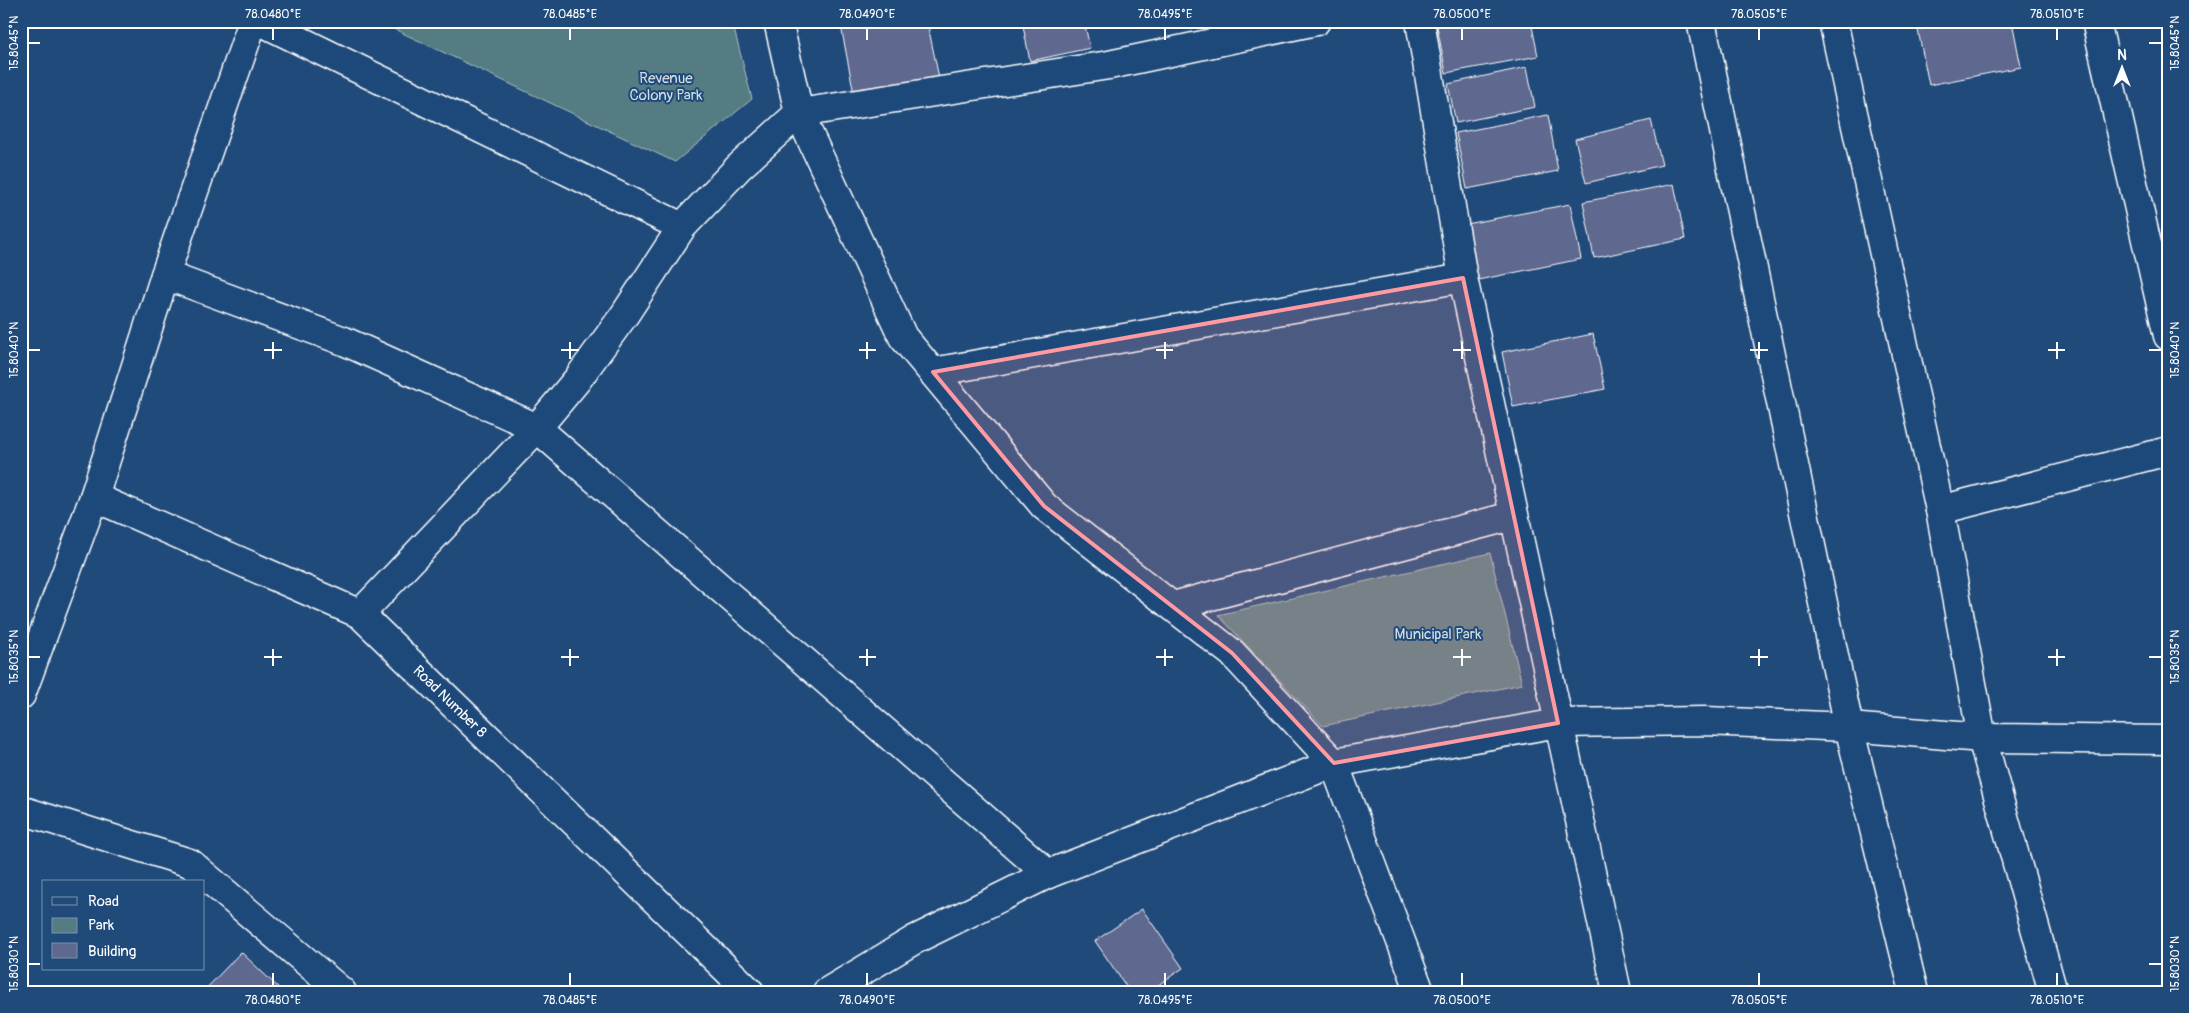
<svg xmlns="http://www.w3.org/2000/svg" width="2189" height="1013" font-family="Pangolin,sans-serif">
	<style>
		.green { fill: #557c83; stroke: #aabec1 }
		.building { fill: #5f688e; stroke: #fff }
		.lines { fill: none; stroke-linecap: round; stroke-linejoin: round }
		.street-casing { stroke: #fff; stroke-width: 31 }
		.street { stroke: #1f4a7a; stroke-width: 28 }
		.marked { fill: #ff9aa2; fill-opacity: 0.2; stroke: #ff9aa2; stroke-width: 4; stroke-linejoin: round }
		.ticks { fill: none; stroke: #fff; stroke-width: 2 }
		.labels { text-anchor: middle; dominant-baseline: central; stroke-width: 4; stroke-linejoin: round; paint-order: stroke }
		.park-label { font-size: 15px; fill: #d4dee0; stroke: #1f4a7a }
		.street-label { font-size: 15px; fill: #fff; stroke: #1f4a7a }
		.neatline { fill: none; stroke: #fff; stroke-width: 2 }
		.ticks-label { font-size: 12px; text-anchor: middle; fill: #fff }
	</style>
	<rect width="100%" height="100%" fill="#1f4a7a"/>
	<filter id="ink" filterUnits="userSpaceOnUse"><feTurbulence type="fractalNoise" baseFrequency=".02" numOctaves="2"/><feDisplacementMap in="SourceGraphic" scale="10" xChannelSelector="R" yChannelSelector="G"/><feConvolveMatrix kernelMatrix="1 2 1 2 8 2 1 2 1" color-interpolation-filters="sRGB"/></filter>
	<g filter="url(#ink)">
		<g class="green">
			<path d="M 377,21 L 732,21 L 752,99 L 675,162 Z"/>
			<path d="M 1490,553 L 1522,684 L 1323,726 L 1218,615 Z"/>
		</g>
		<g class="building">
			<path d="M 862,21 L 927,21 L 939,78 L 854,94 L 841,26 Z"/>
			<path d="M 1022,21 L 1084,21 L 1090,48 L 1030,61 Z"/>
			<path d="M 1436,21 L 1531,21 L 1538,56 L 1446,73 Z"/>
			<path d="M 1961,21 L 2012,21 L 2021,67 L 1929,85 L 1918,30 Z"/>
			<path d="M 1527,67 L 1535,107 L 1456,123 L 1448,84 Z"/>
			<path d="M 1548,115 L 1558,171 L 1467,189 L 1456,133 Z"/>
			<path d="M 1651,120 L 1662,165 L 1586,183 L 1575,139 Z"/>
			<path d="M 1674,184 L 1685,239 L 1594,258 L 1583,202 Z"/>
			<path d="M 1570,204 L 1581,259 L 1478,280 L 1467,224 Z"/>
			<path d="M 1593,334 L 1605,389 L 1513,407 L 1502,352 Z"/>
			<path d="M 1142,909 L 1183,968 L 1148,992 L 1130,992 L 1095,941 Z"/>
			<path d="M 241,952 L 283,992 L 203,992 Z"/>
		</g>
		<g class="lines">
			<g class="street-casing">
				<g id="street">
					<path d="M 260,21 L 682,227 L 739,167 L 799,113 L 1109,65 L 1316,21"/>
					<path d="M 778,21 L 799,113 L 903,337 L 1044,506 L 1232,653 L 1334,763 L 1420,992"/>
					<path d="M 1420,21 L 1463,278 L 1617,992"/>
					<path d="M 1701,21 L 1849,727 L 1914,992"/>
					<path d="M 1833,21 L 1940,510 L 1982,738 L 2053,992"/>
					<path d="M 2096,21 L 2168,336"/>
					<path d="M 165,275 L 253,21"/>
					<path d="M 933,372 L 1463,278"/>
					<path id="s1" d="M 94,497 L 360,614 L 750,992"/>
					<path d="M 1940,510 L 2168,451"/>
					<path d="M 1173,606 L 1512,516"/>
					<path d="M 360,614 L 537,428 L 577,380 L 625,314 L 682,227"/>
					<path d="M 21,695 L 94,497 L 165,275 L 344,341 L 537,428 L 1048,874"/>
					<path d="M 21,810 L 190,863 L 342,992"/>
					<path d="M 827,992 L 914,940 L 1048,874 L 1334,763 L 1558,723 L 1705,721 L 1849,727 L 1982,738 L 2168,740"/>
				</g>
			</g>
			<use href="#street" class="street"/>
		</g>
	</g>
	<path class="marked" d="M 1463,278 L 1558,723 L 1334,763 L 1232,653 L 1044,506 L 933,372 Z"/>
	<path class="ticks" d="M 273,28 L 273,40M 570,28 L 570,40M 867,28 L 867,40M 1165,28 L 1165,40M 1462,28 L 1462,40M 1759,28 L 1759,40M 2057,28 L 2057,40M 28,43 L 40,43M 2149,43 L 2162,43M 273,342 L 273,359M 570,342 L 570,359M 867,342 L 867,359M 1165,342 L 1165,359M 1462,342 L 1462,359M 1759,342 L 1759,359M 2057,342 L 2057,359M 28,350 L 40,350M 264,350 L 282,350M 561,350 L 579,350M 859,350 L 876,350M 1156,350 L 1173,350M 1453,350 L 1471,350M 1750,350 L 1768,350M 2048,350 L 2065,350M 2149,350 L 2162,350M 273,649 L 273,666M 570,649 L 570,666M 867,649 L 867,666M 1165,649 L 1165,666M 1462,649 L 1462,666M 1759,649 L 1759,666M 2057,649 L 2057,666M 28,657 L 40,657M 264,657 L 282,657M 561,657 L 579,657M 859,657 L 876,657M 1156,657 L 1173,657M 1453,657 L 1471,657M 1750,657 L 1768,657M 2048,657 L 2065,657M 2149,657 L 2162,657M 28,964 L 40,964M 2149,964 L 2162,964M 273,973 L 273,986M 570,973 L 570,986M 867,973 L 867,986M 1165,973 L 1165,986M 1462,973 L 1462,986M 1759,973 L 1759,986M 2057,973 L 2057,986"/>
	<g class="labels">
		<g class="park-label">
			<text x="666" y="78">Revenue<tspan x="666" dy="17">Colony Park</tspan></text>
			<text x="1438" y="634">Municipal Park</text>
		</g>
		<g class="street-label">
			<text stroke="none"><textPath href="#s1" startOffset="416">Road Number 8</textPath></text>
		</g>
	</g>
	<rect width="2189" height="1013" fill="none" stroke="#1f4a7a" stroke-width="55"/>
	<rect x="42" y="880" width="162" height="90" fill="#1f4a7a" stroke="#7992af"/>
	<rect x="52" y="897" width="25" height="8" fill="#1f4a7a" stroke="#7992af"/>
	<text x="88" y="906" font-size="15" fill="#ffffff">Road</text>
	<rect x="52" y="918" width="25" height="15" fill="#557c83" stroke="#7992af"/>
	<text x="88" y="930" font-size="15" fill="#ffffff">Park</text>
	<rect x="52" y="943" width="25" height="15" fill="#5f688e" stroke="#7992af"/>
	<text x="88" y="956" font-size="15" fill="#ffffff">Building</text>
	<g transform="translate(2122 68)" stroke="#1f4a7a" stroke-width="4" paint-order="stroke">
	<path d="M0-4L9 19L0 12L-9 19Z" fill="#ffffff"/>
	<text y="-8" font-size="14" font-weight="bold" text-anchor="middle" fill="#ffffff">N</text>
	</g>
	<rect x="28" y="28" width="2134" height="958" class="neatline"/>
	<g class="ticks-label">
		<text x="273" y="18">78.0480°E</text>
		<text x="570" y="18">78.0485°E</text>
		<text x="867" y="18">78.0490°E</text>
		<text x="1165" y="18">78.0495°E</text>
		<text x="1462" y="18">78.0500°E</text>
		<text x="1759" y="18">78.0505°E</text>
		<text x="2057" y="18">78.0510°E</text>
		<text transform="translate(14 43) rotate(-90)" y="4">15.8045°N</text>
		<text transform="translate(2175 43) rotate(-90)" y="4">15.8045°N</text>
		<text transform="translate(14 350) rotate(-90)" y="4">15.8040°N</text>
		<text transform="translate(2175 350) rotate(-90)" y="4">15.8040°N</text>
		<text transform="translate(14 657) rotate(-90)" y="4">15.8035°N</text>
		<text transform="translate(2175 657) rotate(-90)" y="4">15.8035°N</text>
		<text transform="translate(14 964) rotate(-90)" y="4">15.8030°N</text>
		<text transform="translate(2175 964) rotate(-90)" y="4">15.8030°N</text>
		<text x="273" y="1004">78.0480°E</text>
		<text x="570" y="1004">78.0485°E</text>
		<text x="867" y="1004">78.0490°E</text>
		<text x="1165" y="1004">78.0495°E</text>
		<text x="1462" y="1004">78.0500°E</text>
		<text x="1759" y="1004">78.0505°E</text>
		<text x="2057" y="1004">78.0510°E</text>
	</g>
</svg>
